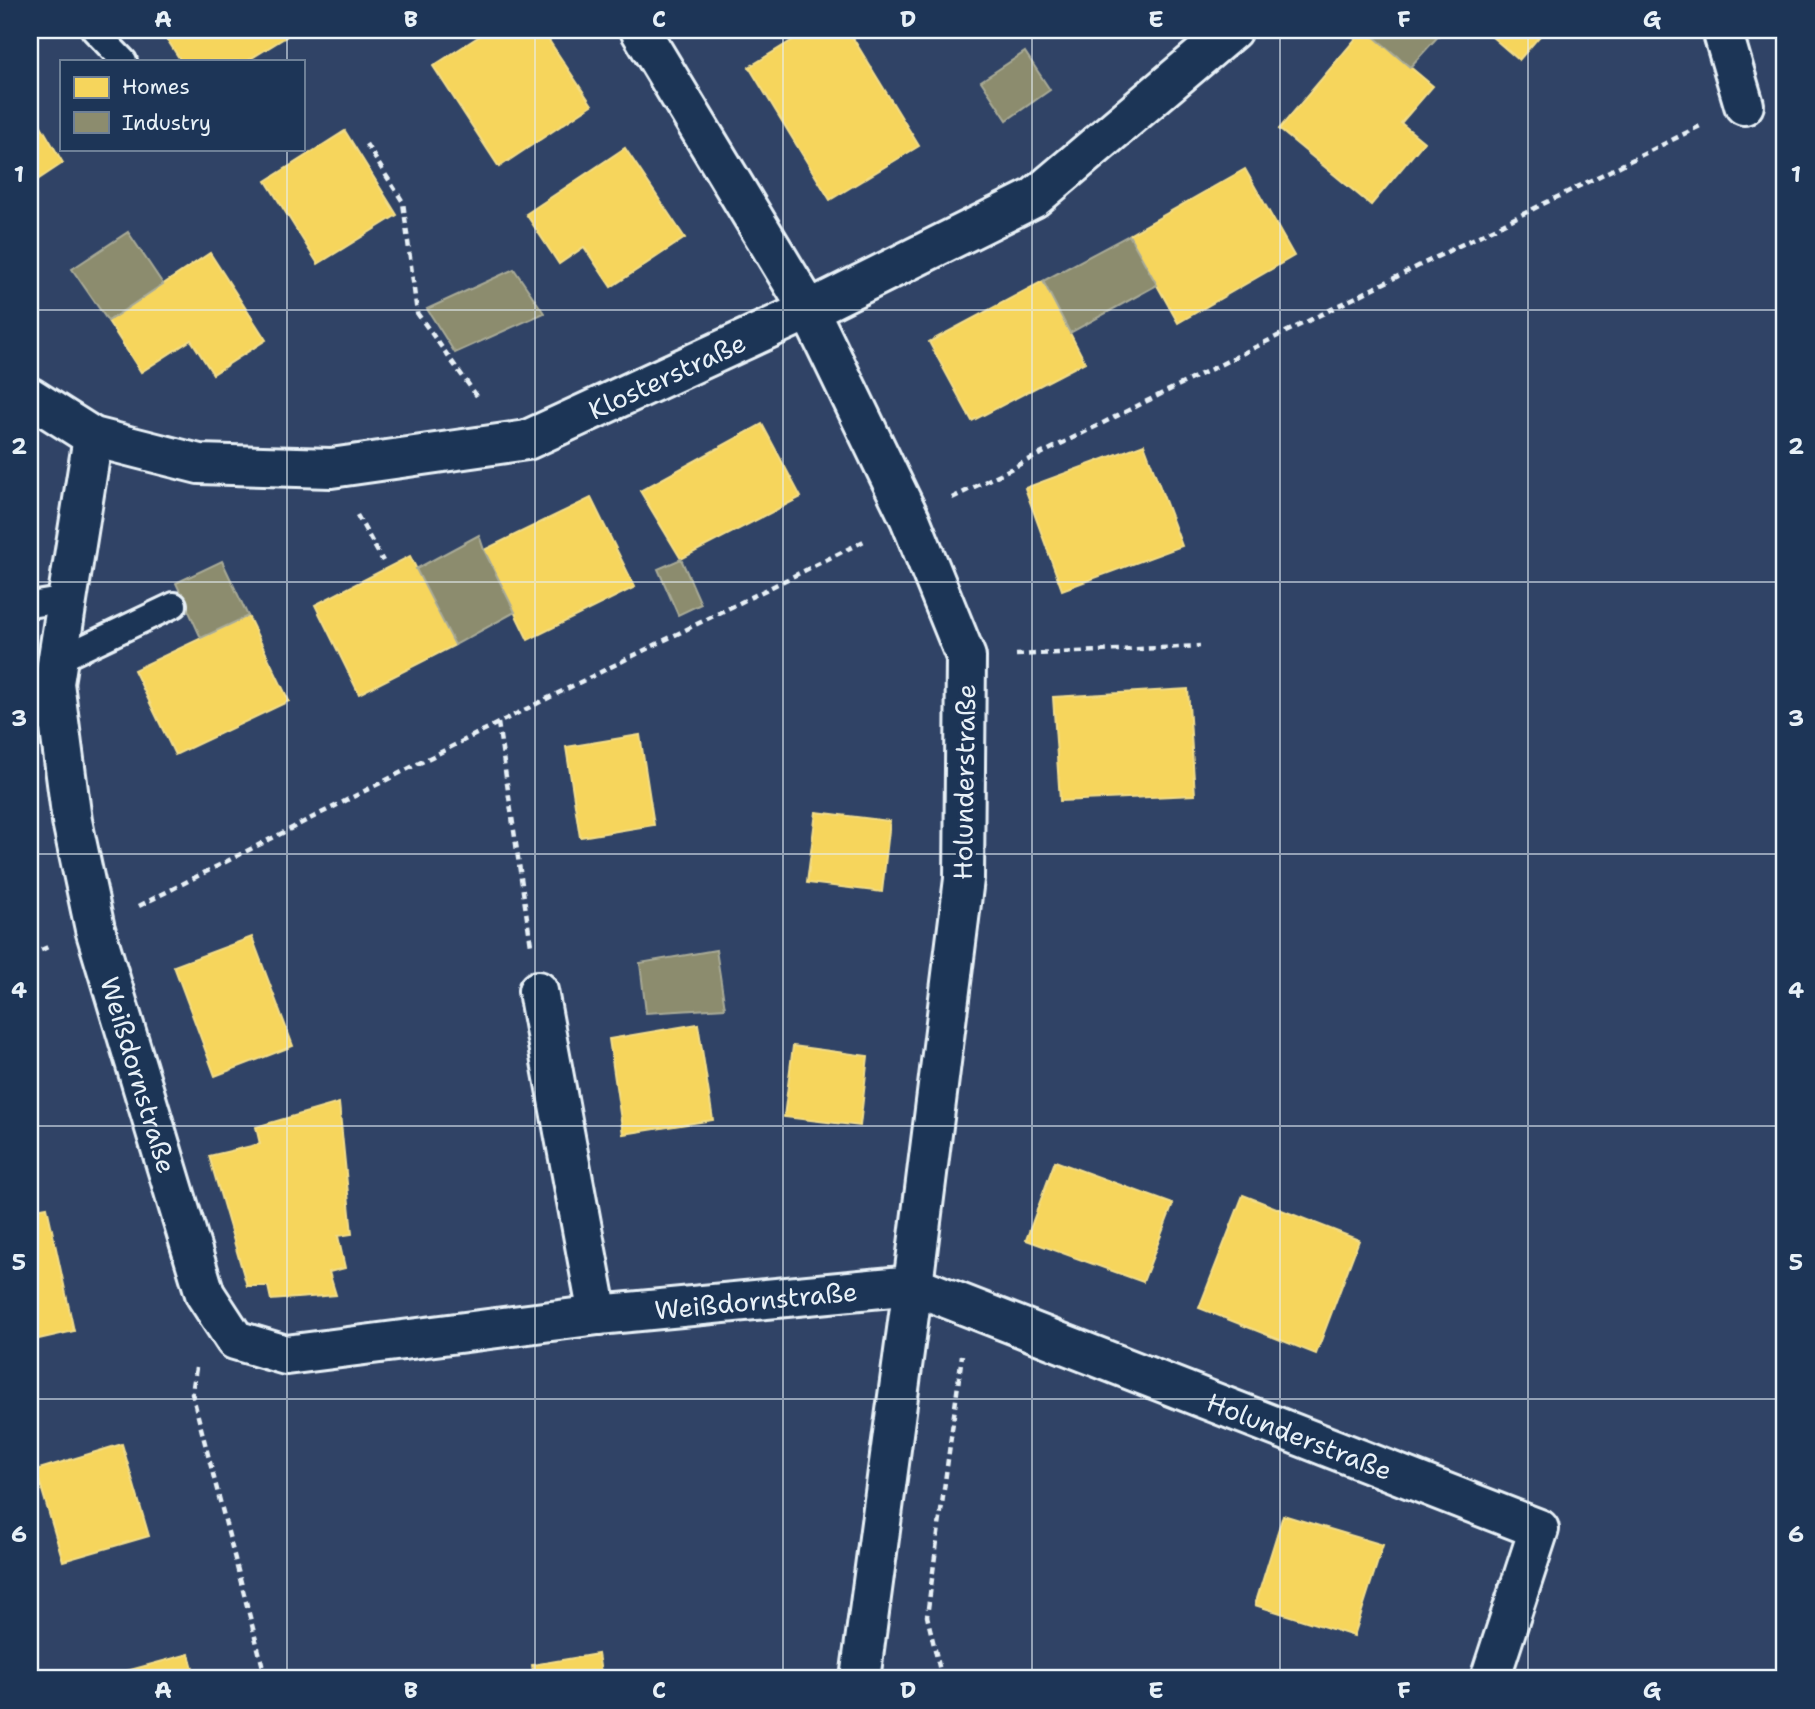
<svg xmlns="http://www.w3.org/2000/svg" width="1815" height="1709" font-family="'Shantell Sans',sans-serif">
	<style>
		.homes { fill: #f6d55c; stroke: #f2dd8b; stroke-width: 2 }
		.industry { fill: #8c8c6e; stroke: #a8aa97; stroke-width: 2 }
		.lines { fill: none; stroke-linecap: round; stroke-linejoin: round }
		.service-casing { stroke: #e8f1f8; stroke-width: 30 }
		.minor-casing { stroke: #e8f1f8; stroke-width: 44 }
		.path { stroke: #e8f1f8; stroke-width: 4.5; stroke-dasharray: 7 5; stroke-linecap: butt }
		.service { stroke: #1d3557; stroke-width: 24 }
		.minor { stroke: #1d3557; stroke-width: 38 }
		.grid { fill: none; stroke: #e8f1f8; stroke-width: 2; stroke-opacity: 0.55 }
		.labels { text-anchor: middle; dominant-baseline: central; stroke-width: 7; stroke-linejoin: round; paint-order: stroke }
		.street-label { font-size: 26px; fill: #e8f1f8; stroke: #1d3557 }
		.neatline { fill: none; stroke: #e8f1f8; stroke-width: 2.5 }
		.grid-label { font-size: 23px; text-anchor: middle; font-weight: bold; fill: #e8f1f8 }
	</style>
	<rect width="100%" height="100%" fill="#304366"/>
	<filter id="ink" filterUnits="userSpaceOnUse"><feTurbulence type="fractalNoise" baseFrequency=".0143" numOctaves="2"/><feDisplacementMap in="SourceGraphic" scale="14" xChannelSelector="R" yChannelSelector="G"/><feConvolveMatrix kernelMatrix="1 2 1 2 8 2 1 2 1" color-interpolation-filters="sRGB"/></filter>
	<g filter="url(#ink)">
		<g class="homes">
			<path d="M 161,30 L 281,30 L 286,37 L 247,61 L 181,61 Z"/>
			<path d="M 489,30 L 542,30 L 592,105 L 499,167 L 433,66 Z"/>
			<path d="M 809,30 L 848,30 L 919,146 L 830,200 L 749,67 Z"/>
			<path d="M 1363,30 L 1366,30 L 1433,86 L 1401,123 L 1424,142 L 1371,205 L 1279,129 Z"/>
			<path d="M 1484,30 L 1545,30 L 1519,60 Z"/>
			<path d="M 30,107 L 63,163 L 30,185 Z"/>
			<path d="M 345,131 L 397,215 L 318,264 L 266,181 Z"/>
			<path d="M 625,148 L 685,238 L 611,287 L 584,247 L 559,264 L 526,214 Z"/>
			<path d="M 1245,169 L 1294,256 L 1178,323 L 1129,235 Z"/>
			<path d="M 210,253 L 266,340 L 213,374 L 191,340 L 141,372 L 108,321 Z"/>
			<path d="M 1043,281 L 1085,362 L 972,421 L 929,342 Z"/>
			<path d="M 762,424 L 801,497 L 681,559 L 640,491 Z"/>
			<path d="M 1144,444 L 1182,546 L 1062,590 L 1025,488 Z"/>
			<path d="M 591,498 L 635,587 L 528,640 L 484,550 Z"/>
			<path d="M 410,556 L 455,645 L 359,694 L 315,605 Z"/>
			<path d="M 248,616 L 289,701 L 175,755 L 134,670 Z"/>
			<path d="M 1188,689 L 1195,795 L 1060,801 L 1053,697 Z"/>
			<path d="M 640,735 L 654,825 L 580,837 L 566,747 Z"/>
			<path d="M 816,812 L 890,821 L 882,892 L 807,883 Z"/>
			<path d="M 252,937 L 293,1046 L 215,1076 L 174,966 Z"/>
			<path d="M 698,1024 L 713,1120 L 623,1134 L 609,1039 Z"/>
			<path d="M 793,1046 L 868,1056 L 860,1126 L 784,1117 Z"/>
			<path d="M 339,1103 L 352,1234 L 338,1236 L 345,1268 L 329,1272 L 336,1295 L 271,1300 L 268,1286 L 247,1286 L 209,1156 L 260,1144 L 256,1127 Z"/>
			<path d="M 1055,1161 L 1173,1204 L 1143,1282 L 1026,1240 Z"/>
			<path d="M 1243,1195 L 1359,1240 L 1316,1354 L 1199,1308 Z"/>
			<path d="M 47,1207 L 74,1331 L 30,1341 L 30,1210 Z"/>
			<path d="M 122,1444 L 149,1536 L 63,1561 L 36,1470 Z"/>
			<path d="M 1283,1515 L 1383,1545 L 1354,1636 L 1255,1605 Z"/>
			<path d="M 189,1654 L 196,1679 L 97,1679 Z"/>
			<path d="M 598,1654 L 602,1679 L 534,1679 L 532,1665 Z"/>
		</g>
		<g class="industry">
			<path d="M 1379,30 L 1444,30 L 1410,67 L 1373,36 Z"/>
			<path d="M 1025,52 L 1050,90 L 1007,120 L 981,81 Z"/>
			<path d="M 128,232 L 163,284 L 108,321 L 72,269 Z"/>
			<path d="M 1129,235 L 1157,285 L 1070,333 L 1043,281 Z"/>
			<path d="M 514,269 L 544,313 L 455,353 L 427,309 Z"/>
			<path d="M 479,535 L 484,550 L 515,612 L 455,645 L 416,569 Z"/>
			<path d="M 681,559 L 701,604 L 678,615 L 658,569 Z"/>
			<path d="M 222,561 L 248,616 L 201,638 L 176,583 Z"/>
			<path d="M 716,950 L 725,1008 L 646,1013 L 640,963 Z"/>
		</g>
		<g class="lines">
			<g class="service-casing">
				<g id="service">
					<path d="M 94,30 L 124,61"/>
					<path d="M 30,605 L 67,599"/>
					<path d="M 58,660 L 174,605"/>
				</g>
			</g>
			<g class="minor-casing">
				<g id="minor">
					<path d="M 640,30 L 809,310 L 910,519 L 966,657 L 964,879 L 913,1285 L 860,1679"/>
					<path d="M 1722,30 L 1744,105"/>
					<path id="s1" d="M 30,397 L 93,437 L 199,464 L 331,468 L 527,440 L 809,310 L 1034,198 L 1232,30"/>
					<path id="s2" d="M 93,437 L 54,683 L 72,821 L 95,929 L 205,1294 L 235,1340 L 286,1355 L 598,1315 L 913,1285 L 1539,1529 L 1490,1679"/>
					<path d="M 538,991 L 598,1315"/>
				</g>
			</g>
			<g class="path">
				<path d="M 366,144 L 403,202 L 417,313 L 479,399"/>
				<path d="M 952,498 L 1700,126"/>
				<path d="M 357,515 L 383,561"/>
				<path d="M 1016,655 L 1200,646"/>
				<path d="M 498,723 L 531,945"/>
				<path d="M 139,906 L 498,723 L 866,540"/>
				<path d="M 30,955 L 48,947"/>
				<path d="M 196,1368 L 192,1393 L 266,1679"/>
				<path d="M 942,1679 L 927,1616 L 962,1355"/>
			</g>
			<use href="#service" class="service"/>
			<use href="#minor" class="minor"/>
		</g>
	</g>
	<path class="grid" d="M 287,30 L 287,61M 535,30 L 535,1679M 783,30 L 783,1679M 1032,30 L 1032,1679M 1280,30 L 1280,1679M 1528,30 L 1528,1679M 287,149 L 287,1679M 30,310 L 1785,310M 30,582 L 1785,582M 30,854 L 1785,854M 30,1126 L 1785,1126M 30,1399 L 1785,1399"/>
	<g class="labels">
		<g class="street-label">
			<text stroke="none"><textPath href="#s1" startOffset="668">Klosterstraße</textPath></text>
			<text transform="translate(964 782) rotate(-89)">Holunderstraße</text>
			<text stroke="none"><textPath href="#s2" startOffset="651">Weißdornstraße</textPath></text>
			<text stroke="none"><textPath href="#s2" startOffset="1461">Weißdornstraße</textPath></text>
			<text stroke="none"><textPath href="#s2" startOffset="2034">Holunderstraße</textPath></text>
		</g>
	</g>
	<rect width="1815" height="1709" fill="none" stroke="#1d3557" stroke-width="77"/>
	<rect x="60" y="60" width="245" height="91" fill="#1d3557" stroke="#6e8097" stroke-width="2"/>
	<rect x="74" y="77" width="35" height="21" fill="#f6d55c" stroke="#6e8097" stroke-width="2"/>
	<text x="122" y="94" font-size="21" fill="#e8f1f8">Homes</text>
	<rect x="74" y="112" width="35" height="21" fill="#8c8c6e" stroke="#6e8097" stroke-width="2"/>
	<text x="122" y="130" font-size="21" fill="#e8f1f8">Industry</text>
	<rect x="38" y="38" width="1738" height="1632" class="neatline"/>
	<g class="grid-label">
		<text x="163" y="27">A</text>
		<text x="411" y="27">B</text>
		<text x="659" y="27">C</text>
		<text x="908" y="27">D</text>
		<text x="1156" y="27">E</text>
		<text x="1404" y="27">F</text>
		<text x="1652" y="27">G</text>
		<text x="19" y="182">1</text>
		<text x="1796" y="182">1</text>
		<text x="19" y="454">2</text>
		<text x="1796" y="454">2</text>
		<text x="19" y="726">3</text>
		<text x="1796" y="726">3</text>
		<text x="19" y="998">4</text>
		<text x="1796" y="998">4</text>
		<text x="19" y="1270">5</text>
		<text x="1796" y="1270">5</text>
		<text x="19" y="1542">6</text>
		<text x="1796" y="1542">6</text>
		<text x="163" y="1698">A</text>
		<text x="411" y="1698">B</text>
		<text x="659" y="1698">C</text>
		<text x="908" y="1698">D</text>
		<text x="1156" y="1698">E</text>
		<text x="1404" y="1698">F</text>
		<text x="1652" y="1698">G</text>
	</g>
</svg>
